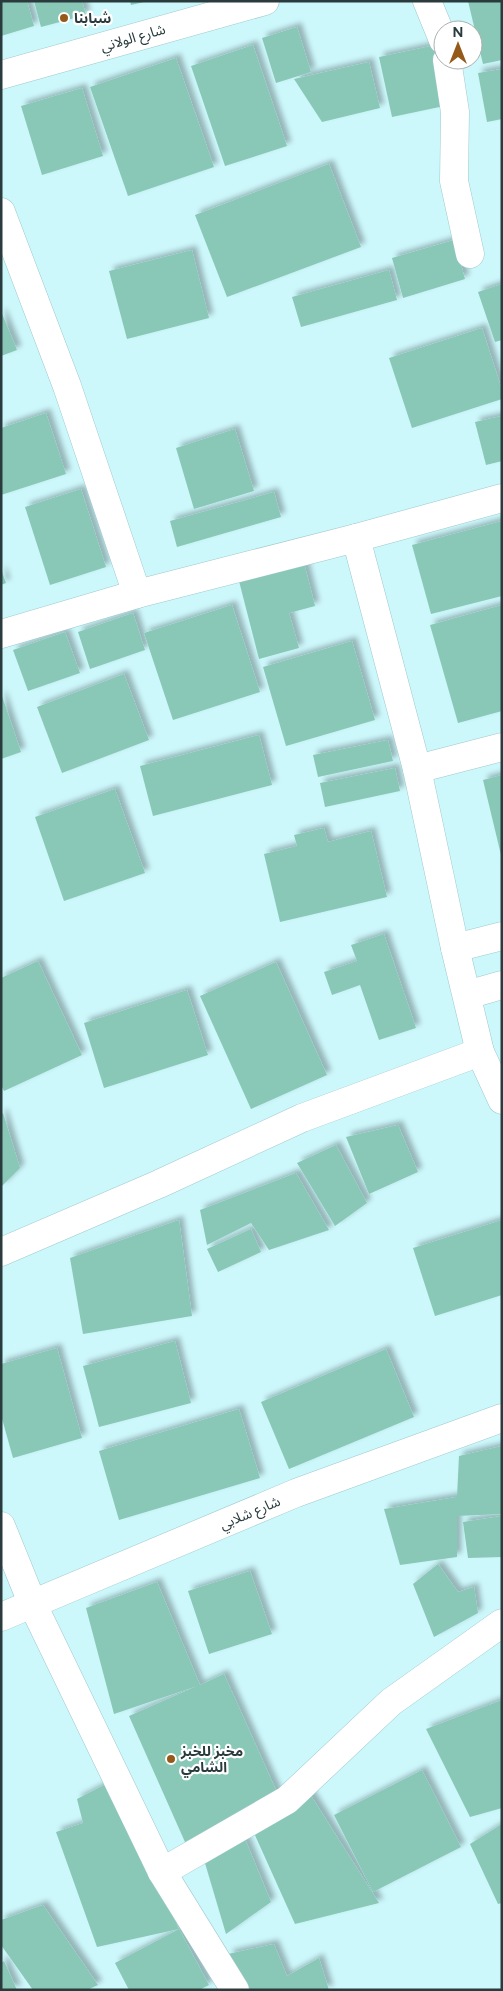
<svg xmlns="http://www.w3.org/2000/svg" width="503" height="1991" font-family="Figtree,'Noto Sans Arabic',sans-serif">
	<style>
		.building { fill: #89c8b6; filter: url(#shadow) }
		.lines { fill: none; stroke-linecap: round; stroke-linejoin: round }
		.minor-casing { stroke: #9fc9cd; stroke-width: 29 }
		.minor { stroke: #fff; stroke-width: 28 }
		.poi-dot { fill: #955a19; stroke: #fff; stroke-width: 2 }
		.labels { text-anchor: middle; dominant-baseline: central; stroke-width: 4.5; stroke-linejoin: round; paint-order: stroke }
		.poi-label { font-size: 14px; font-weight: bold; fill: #2a3b3d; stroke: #fff; text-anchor: start }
		.street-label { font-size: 14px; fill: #2a3b3d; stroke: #fff }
	</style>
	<defs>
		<filter id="shadow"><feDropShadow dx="4.5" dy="-4.5" stdDeviation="2.5" flood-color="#0004"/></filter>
	</defs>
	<rect width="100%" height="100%" fill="#ccf7fb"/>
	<g class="building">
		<path d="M 1,1 L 27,1 L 34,26 L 1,36 Z"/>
		<path d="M 34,1 L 82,1 L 86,15 L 41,27 Z"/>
		<path d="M 130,1 L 144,1 L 144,2 L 131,5 Z"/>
		<path d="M 468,1 L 502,1 L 502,60 L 483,64 Z"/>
		<path d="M 297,27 L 311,72 L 276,83 L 262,38 Z"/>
		<path d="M 253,45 L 287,146 L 225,166 L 191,66 Z"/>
		<path d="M 436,45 L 449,105 L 392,117 L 379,57 Z"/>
		<path d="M 176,58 L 214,167 L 128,196 L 90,87 Z"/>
		<path d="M 369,62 L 380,108 L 322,122 L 294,79 Z"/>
		<path d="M 502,69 L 502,119 L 487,122 L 478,73 Z"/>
		<path d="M 82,88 L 103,156 L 42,175 L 21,106 Z"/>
		<path d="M 329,164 L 361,247 L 227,297 L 195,215 Z"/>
		<path d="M 454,240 L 465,279 L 403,298 L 392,258 Z"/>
		<path d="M 192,250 L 209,318 L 127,339 L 109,271 Z"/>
		<path d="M 389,270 L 397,300 L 301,327 L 292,297 Z"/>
		<path d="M 502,284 L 502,340 L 495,342 L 478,292 Z"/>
		<path d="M 1,311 L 17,350 L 1,356 Z"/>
		<path d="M 482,328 L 502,390 L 502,399 L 412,428 L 389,358 Z"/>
		<path d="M 46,413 L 66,474 L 1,495 L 1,428 Z"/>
		<path d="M 502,416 L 502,461 L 486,465 L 475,422 Z"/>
		<path d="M 235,429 L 254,491 L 194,509 L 176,448 Z"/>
		<path d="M 81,489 L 106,567 L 50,585 L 25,507 Z"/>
		<path d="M 274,492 L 281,517 L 177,547 L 170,521 Z"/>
		<path d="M 502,521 L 502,596 L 431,614 L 412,545 Z"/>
		<path d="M 304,563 L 315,606 L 289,613 L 299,648 L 259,659 L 239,581 Z"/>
		<path d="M 1,569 L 6,583 L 1,585 Z"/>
		<path d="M 232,605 L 260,692 L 173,720 L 144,633 Z"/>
		<path d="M 502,605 L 502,711 L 458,723 L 430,625 Z"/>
		<path d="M 133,613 L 145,650 L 90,669 L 78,632 Z"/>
		<path d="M 65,632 L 80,673 L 28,691 L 13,650 Z"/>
		<path d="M 352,641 L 375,720 L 286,746 L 263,667 Z"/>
		<path d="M 124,674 L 149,740 L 62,773 L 37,707 Z"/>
		<path d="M 1,693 L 21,752 L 1,759 Z"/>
		<path d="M 259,735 L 272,785 L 153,816 L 140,766 Z"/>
		<path d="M 388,740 L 393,761 L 318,777 L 313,755 Z"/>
		<path d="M 395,768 L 400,791 L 325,807 L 320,783 Z"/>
		<path d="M 502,775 L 502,854 L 501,855 L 483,780 Z"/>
		<path d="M 115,789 L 145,873 L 64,901 L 35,817 Z"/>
		<path d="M 324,828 L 328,842 L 371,831 L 387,897 L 280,922 L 264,854 L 297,846 L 294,835 Z"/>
		<path d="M 384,934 L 416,1028 L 379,1040 L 360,985 L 332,995 L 324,972 L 357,961 L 351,945 Z"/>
		<path d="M 38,961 L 82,1055 L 4,1091 L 1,1085 L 1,978 Z"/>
		<path d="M 276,962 L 327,1075 L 251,1109 L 200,996 Z"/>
		<path d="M 187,990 L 208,1055 L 104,1088 L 84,1023 Z"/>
		<path d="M 3,1113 L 20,1168 L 1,1187 L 1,1114 Z"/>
		<path d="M 398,1125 L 418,1172 L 369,1194 L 346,1137 Z"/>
		<path d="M 336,1145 L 367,1203 L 335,1226 L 297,1163 Z"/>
		<path d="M 296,1173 L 329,1230 L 269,1250 L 251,1223 L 207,1245 L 200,1210 Z"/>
		<path d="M 179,1220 L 192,1316 L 83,1334 L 70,1258 Z"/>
		<path d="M 502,1220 L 502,1295 L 435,1316 L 413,1248 Z"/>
		<path d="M 251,1229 L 261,1252 L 218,1272 L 207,1249 Z"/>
		<path d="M 175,1341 L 191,1403 L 99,1427 L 83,1366 Z"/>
		<path d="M 57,1348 L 82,1438 L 13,1458 L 1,1415 L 1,1364 Z"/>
		<path d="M 386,1349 L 414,1417 L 289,1469 L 261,1402 Z"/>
		<path d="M 239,1409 L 260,1478 L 119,1520 L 99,1451 Z"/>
		<path d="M 502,1446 L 502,1514 L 457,1516 L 457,1557 L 400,1565 L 384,1509 L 457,1497 L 459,1456 Z"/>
		<path d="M 502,1516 L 502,1557 L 468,1558 L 463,1522 Z"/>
		<path d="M 438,1564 L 458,1592 L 474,1587 L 478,1613 L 434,1637 L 413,1584 Z"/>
		<path d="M 250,1571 L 272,1634 L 209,1654 L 188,1591 Z"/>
		<path d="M 157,1582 L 200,1685 L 224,1674 L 280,1799 L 185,1842 L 129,1716 L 197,1686 L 114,1714 L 86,1608 Z"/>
		<path d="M 502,1700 L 502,1808 L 470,1817 L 426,1729 Z"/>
		<path d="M 422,1770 L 461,1847 L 373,1892 L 334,1815 Z"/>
		<path d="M 106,1784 L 147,1860 L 179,1929 L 97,1947 L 56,1832 L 83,1823 L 77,1799 Z"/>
		<path d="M 308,1791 L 379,1903 L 295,1924 L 254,1833 Z"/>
		<path d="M 502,1824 L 502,1903 L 498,1904 L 470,1844 Z"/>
		<path d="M 245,1839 L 271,1902 L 226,1934 L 202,1853 Z"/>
		<path d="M 43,1905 L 98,1985 L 87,1990 L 33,1990 L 1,1945 L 1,1920 Z"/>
		<path d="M 179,1929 L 209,1985 L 199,1990 L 129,1990 L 115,1963 Z"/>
		<path d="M 274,1944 L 287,1976 L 319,1958 L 329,1990 L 248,1990 L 228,1954 Z"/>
		<path d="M 4,1961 L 17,1990 L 1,1990 L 1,1963 Z"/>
	</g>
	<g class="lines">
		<g class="minor-casing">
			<g id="minor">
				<path d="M 427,1 L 443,40"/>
				<path d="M 447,60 L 455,112 L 454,181 L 470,254"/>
				<path d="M 1,75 L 265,1"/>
				<path d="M 1,212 L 67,386 L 137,594"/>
				<path d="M 356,538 L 417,769 L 455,948 L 480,1052 L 502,1100"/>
				<path d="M 1,634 L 137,594 L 356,538 L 502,498"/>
				<path d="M 417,769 L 502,747"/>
				<path d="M 455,948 L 502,936"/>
				<path d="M 467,995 L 502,985"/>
				<path d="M 1,1252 L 159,1184 L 302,1118 L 480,1052"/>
				<path d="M 1,1526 L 33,1605 L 162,1872 L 235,1990"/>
				<path d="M 1,1617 L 296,1493 L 502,1418"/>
				<path d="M 162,1872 L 287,1800 L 391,1702 L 502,1623"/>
			</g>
		</g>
		<use href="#minor" class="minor"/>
	</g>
	<g class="poi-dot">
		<circle cx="64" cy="18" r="5"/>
		<circle cx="171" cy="1759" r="5"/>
	</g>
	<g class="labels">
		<g class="poi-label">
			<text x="74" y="18">شبابنا</text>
			<text x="181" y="1751">مخبز للخبز<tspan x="181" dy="16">الشامي</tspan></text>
		</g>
		<g class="street-label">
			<text transform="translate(133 38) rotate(-16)">شارع الولاني</text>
			<text transform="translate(250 1513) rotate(-23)">شارع شلابي</text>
		</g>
	</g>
	<rect width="503" height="1991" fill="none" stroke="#2a3b3d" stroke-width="5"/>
	<g transform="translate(458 45)"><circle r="24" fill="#ffffff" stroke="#aab1b1"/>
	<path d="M0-4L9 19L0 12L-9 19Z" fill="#955a19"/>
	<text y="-8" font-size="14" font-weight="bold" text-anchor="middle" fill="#2a3b3d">N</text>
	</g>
</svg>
